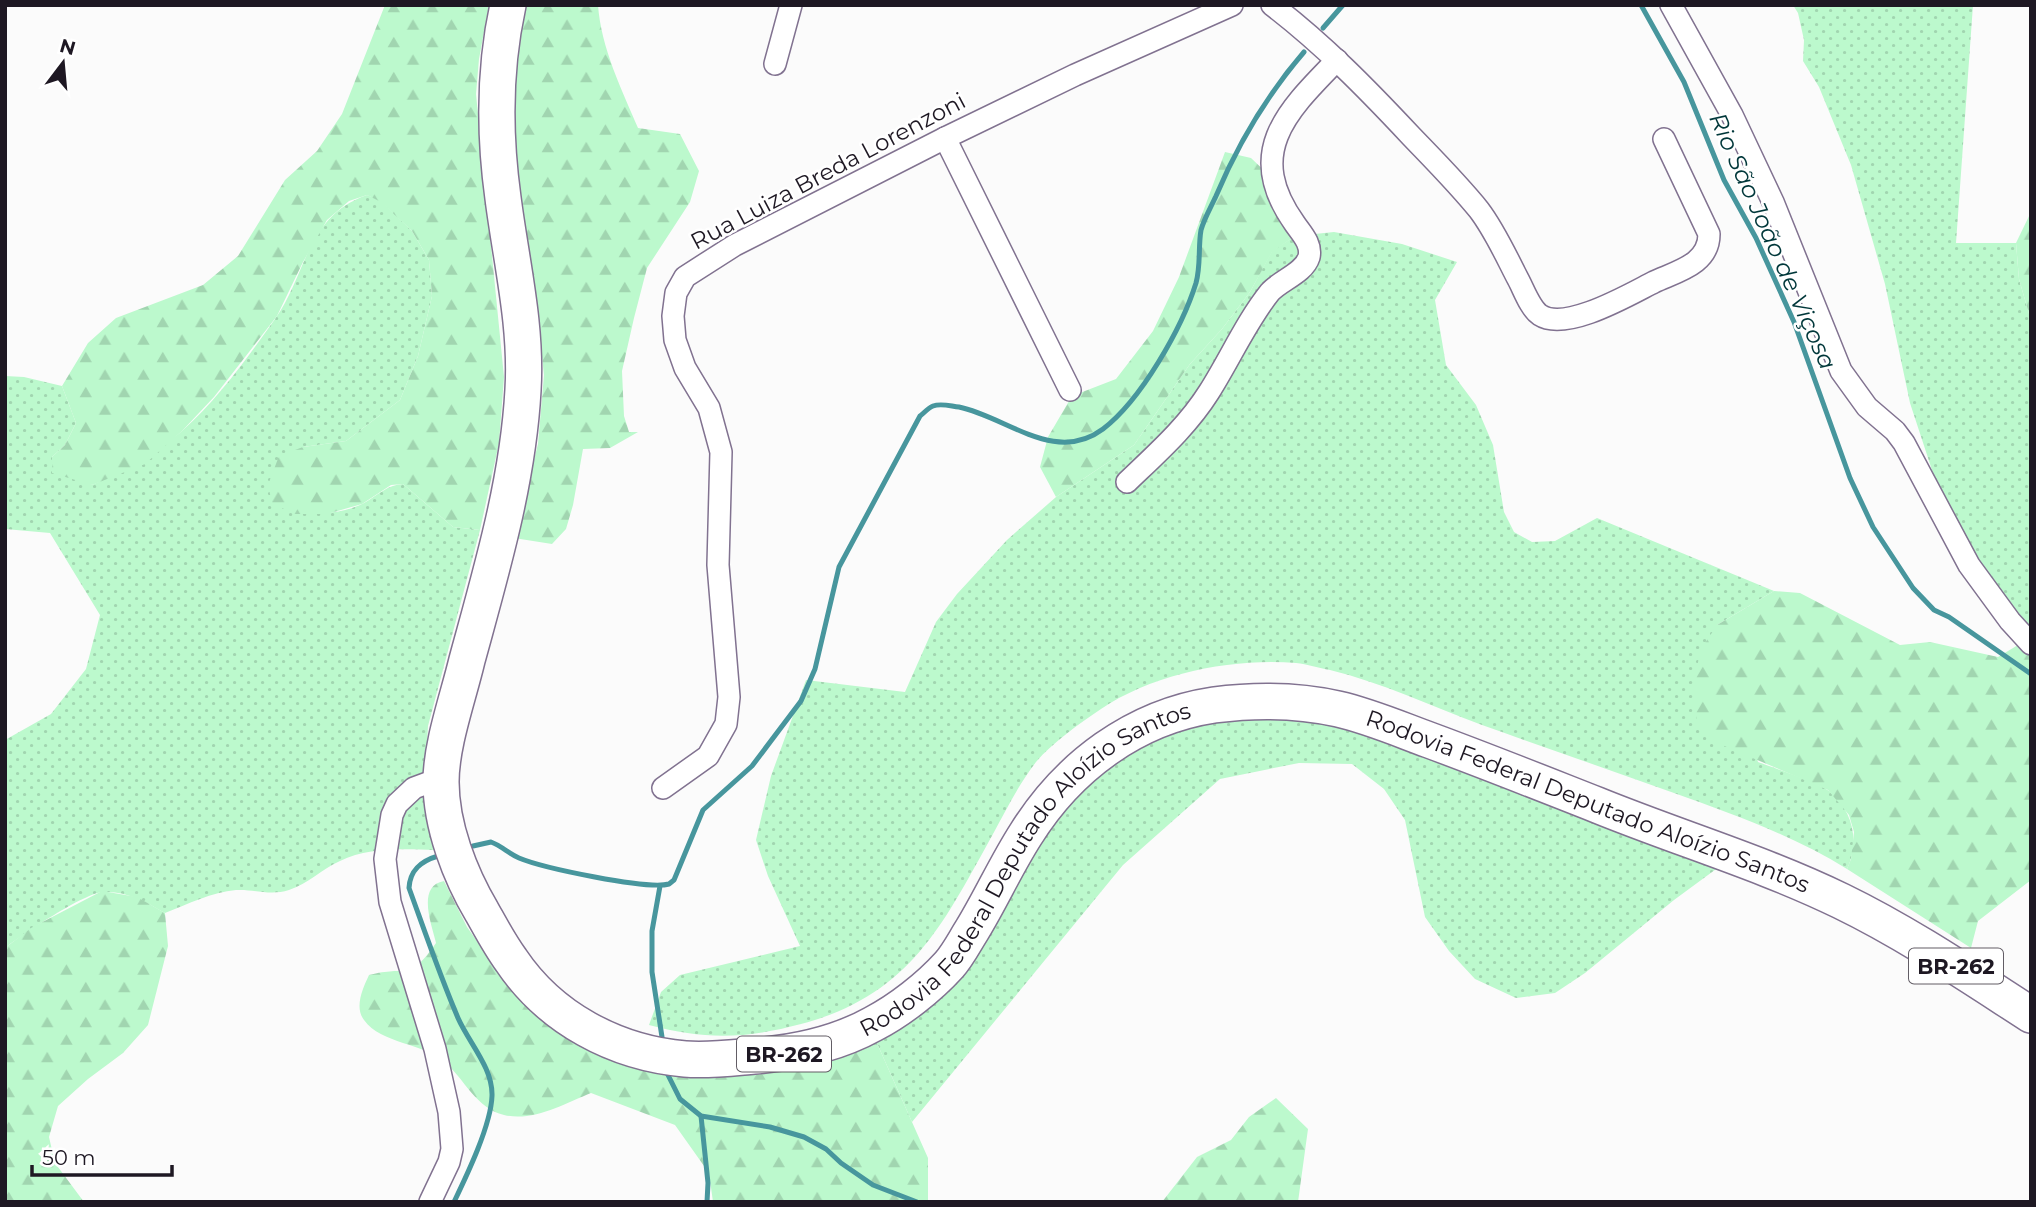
<svg xmlns="http://www.w3.org/2000/svg" width="2036" height="1207" font-family="Montserrat,sans-serif">
	<style>
		.grass { fill: url(#grass-dots) }
		.forest { fill: url(#forest-firs) }
		.lines { fill: none; stroke-linecap: round; stroke-linejoin: round }
		.stream { stroke: #47969d; stroke-width: 5 }
		.minor-casing { stroke: #817290; stroke-width: 24 }
		.trunk-casing { stroke: #817290; stroke-width: 38 }
		.minor { stroke: #fff; stroke-width: 21 }
		.trunk { stroke: #fff; stroke-width: 35 }
		.labels { text-anchor: middle; dominant-baseline: central; stroke-width: 5; stroke-linejoin: round; paint-order: stroke }
		.shield { fill: #fff; stroke: #625d65; stroke-width: 2 }
		.shield-label { font-size: 21px; font-weight: bold; fill: #1e1823 }
		.street-label { font-size: 23px; fill: #1e1823; stroke: #fff }
		.water-label { font-size: 24px; font-style: italic; fill: #00373a; stroke: #fff }
	</style>
	<defs>
		<pattern id="grass-dots" width="8" height="8" patternUnits="userSpaceOnUse" patternTransform="scale(1.75)"><rect width="8" height="8" fill="#bcf9cd"/><path d="M2 2h.1M6 6h.1" fill="none" stroke="#a1d5b0" stroke-width="1.8" stroke-linecap="round"/></pattern>
		<pattern id="forest-firs" width="22" height="20" patternUnits="userSpaceOnUse" patternTransform="scale(1.75)"><rect width="22" height="20" fill="#bcf9cd"/><path d="M5 1l3.5 6h-7zM16 11l3.5 6h-7z" fill="#a1d5b0"/></pattern>
	</defs>
	<rect width="100%" height="100%" fill="#fbfbfb"/>
	<g class="grass">
		<path d="M 1793,5 L 1973,5 L 1956,243 L 2016,243 L 2019,279 L 2031,321 L 2030,631 L 1950,525 L 1910,403 L 1885,284 L 1851,165 L 1819,87 L 1803,61 L 1804,40 L 1798,13 Z"/>
		<path d="M 367,195 L 381,201 L 412,231 L 429,260 L 432,296 L 418,356 L 400,400 L 346,441 L 303,447 L 294,514 C 318,514 343,514 364,503 C 378,495 387,485 403,484 L 453,527 L 480,530 L 428,726 L 425,776 L 429,826 L 435,850 C 404,849 368,847 340,861 C 322,869 308,884 289,890 C 270,896 255,889 236,890 C 212,892 188,904 165,913 C 146,902 127,891 104,892 C 85,892 22,935 5,948 L 5,740 L 51,714 L 86,669 L 100,615 L 50,533 L 5,529 L 5,376 L 24,377 L 62,386 L 76,423 L 65,445 L 52,457 L 92,485 C 115,475 135,462 157,448 C 165,442 176,437 183,430 C 218,399 248,357 275,319 C 307,274 306,216 367,195 Z"/>
		<path d="M 1334,232 L 1402,244 L 1457,262 L 1435,300 L 1446,365 L 1476,405 L 1493,445 L 1504,512 L 1514,532 L 1532,542 L 1555,541 L 1597,518 L 1774,591 L 1717,625 L 1758,762 C 1774,768 1817,782 1829,791 C 1853,810 1860,842 1847,869 C 1794,836 1733,814 1674,793 C 1610,770 1546,748 1482,725 C 1431,706 1383,683 1330,670 C 1319,668 1307,664 1296,663 C 1232,658 1155,673 1101,709 C 1079,724 1053,742 1036,762 C 1019,784 1006,810 993,834 C 942,926 910,995 801,1024 C 745,1039 705,1040 649,1025 L 661,992 L 680,975 L 800,946 L 768,876 L 756,840 L 771,776 L 806,680 L 905,692 L 936,622 L 957,594 L 1007,540 L 1056,497 L 1134,445 L 1190,364 L 1222,329 L 1250,292 L 1272,251 L 1295,236 Z"/>
		<path d="M 1258,695 L 1742,850 L 1674,900 L 1585,973 L 1555,993 L 1516,998 L 1475,979 L 1449,951 L 1425,917 L 1405,820 L 1384,789 L 1352,764 L 1299,763 L 1220,779 L 1123,865 L 912,1122 L 872,1032 L 891,1020 L 1081,766 Z"/>
	</g>
	<g class="forest">
		<path d="M 385,5 L 489,5 L 479,59 L 476,94 L 504,377 L 499,443 L 480,530 L 453,527 L 403,484 L 391,485 L 362,504 L 327,514 L 294,514 L 272,503 L 268,485 L 279,456 L 303,447 L 346,441 L 400,400 L 418,356 L 432,296 L 429,260 L 412,231 L 381,202 L 367,195 L 349,201 L 327,220 L 303,262 L 277,316 L 214,397 L 182,431 L 145,464 L 92,485 L 52,473 L 52,457 L 65,445 L 76,423 L 62,386 L 88,343 L 116,318 L 203,285 L 238,256 L 285,180 L 317,151 L 342,114 Z"/>
		<path d="M 524,5 L 598,5 C 601,48 622,90 638,128 L 680,134 L 699,171 L 690,202 L 647,268 L 634,318 L 622,371 L 624,416 L 629,432 L 638,432 L 610,448 L 583,449 L 573,505 L 566,529 L 552,544 L 514,538 L 538,444 L 544,375 L 536,302 L 510,135 L 518,31 Z"/>
		<path d="M 1225,152 L 1251,158 L 1274,180 L 1295,236 L 1272,252 L 1250,292 L 1222,329 L 1190,364 L 1134,445 L 1056,497 L 1040,467 L 1048,437 L 1072,396 L 1116,379 L 1153,331 L 1179,277 Z"/>
		<path d="M 2031,212 L 2031,321 L 2019,279 L 2016,243 Z"/>
		<path d="M 1774,591 L 1800,593 L 1900,645 L 1930,642 L 1998,657 L 2023,642 L 2031,631 L 2031,880 L 1978,921 L 1971,948 L 1847,869 L 1851,859 L 1854,832 L 1849,815 L 1828,790 L 1715,742 L 1697,723 L 1693,691 L 1700,651 L 1717,625 Z"/>
		<path d="M 444,881 L 467,927 L 497,969 L 623,1055 L 872,1032 L 928,1158 L 928,1202 L 713,1202 L 709,1173 L 675,1125 L 591,1093 C 564,1104 533,1122 504,1115 C 477,1109 464,1079 445,1062 C 424,1043 381,1044 364,1020 C 354,1007 363,988 369,975 C 408,965 409,982 436,943 C 432,925 416,886 444,881 Z"/>
		<path d="M 102,891 L 137,897 L 165,913 L 168,946 L 148,1025 L 123,1053 L 88,1079 L 58,1106 L 49,1137 L 55,1163 L 84,1202 L 5,1202 L 5,948 L 31,928 Z"/>
		<path d="M 1276,1098 L 1308,1129 L 1298,1202 L 1162,1202 L 1197,1157 L 1231,1140 L 1249,1117 Z"/>
	</g>
	<g class="lines">
		<g class="stream">
			<path d="M 1641,5 L 1684,82 L 1724,180 L 1756,238 L 1794,322 L 1850,478 L 1873,527 L 1913,588 L 1934,610 L 1949,617 L 2031,674"/>
			<path d="M 1323,28 L 1343,5"/>
			<path d="M 473,846 L 491,842 C 502,846 509,854 519,858 C 543,868 647,890 669,884 L 674,880 L 703,810 L 752,766 L 801,701 L 815,669 L 839,567 L 920,416 C 924,413 928,408 933,406 C 941,403 950,406 959,407 C 1007,417 1055,465 1103,429 C 1141,400 1182,328 1196,283 C 1201,265 1198,247 1201,230 C 1204,219 1211,207 1216,196 C 1238,144 1267,95 1304,52"/>
			<path d="M 438,856 C 421,861 410,870 409,888 C 425,932 440,976 458,1018 C 469,1043 493,1068 492,1096 C 491,1125 467,1175 454,1202"/>
			<path d="M 660,886 L 652,931 L 652,972 L 662,1037"/>
			<path d="M 666,1071 L 680,1099 L 701,1116 L 770,1127 L 804,1137 L 826,1149 L 841,1163 L 873,1185 L 917,1202"/>
			<path d="M 701,1116 L 708,1183 L 707,1202"/>
		</g>
		<g class="minor-casing">
			<g id="minor">
				<path d="M 1272,5 C 1323,44 1367,89 1411,136 C 1434,160 1458,184 1479,210 C 1495,231 1506,256 1518,279 C 1524,290 1530,308 1540,315 C 1566,332 1630,294 1654,282 C 1678,271 1709,264 1709,234 L 1664,139"/>
				<path d="M 1671,5 L 1732,115 L 1773,202 L 1841,371 L 1867,407 L 1895,431 L 1904,443 L 1969,565 L 2010,621 L 2031,644"/>
				<path d="M 775,64 L 791,5"/>
				<path d="M 945,138 L 1070,390"/>
				<path d="M 1127,482 C 1156,454 1187,427 1209,392 C 1230,359 1246,322 1270,292 C 1281,280 1304,273 1309,257 C 1312,244 1302,234 1295,224 C 1244,153 1286,112 1337,60"/>
				<path d="M 663,788 L 708,756 L 726,724 L 729,697 L 718,565 L 721,452 L 709,408 L 685,368 L 675,340 L 673,316 L 676,293 L 685,277 L 735,245 L 945,138 L 1075,75 L 1232,5"/>
				<path d="M 430,1202 L 449,1162 L 452,1149 L 449,1112 L 435,1049 L 390,902 L 385,859 L 392,815 L 397,804 L 414,788 L 441,778"/>
			</g>
		</g>
		<g class="trunk-casing">
			<g id="trunk">
				<path id="s1" d="M 508,5 C 494,69 494,133 503,198 C 511,261 527,325 523,390 C 518,482 491,572 467,660 C 458,698 441,744 441,782 C 441,826 460,875 482,912 C 491,928 500,945 511,960 C 550,1018 615,1053 685,1059 C 707,1061 731,1058 754,1056 C 794,1053 837,1044 873,1024 C 900,1010 929,987 949,965 C 958,955 965,941 972,930 C 991,899 1006,865 1026,834 C 1068,767 1134,717 1214,705 C 1253,700 1298,700 1338,709 C 1369,716 1399,729 1429,740 C 1486,761 1541,783 1597,805 C 1678,838 1763,863 1841,901 C 1907,933 1969,975 2031,1015"/>
			</g>
		</g>
		<use href="#minor" class="minor"/>
		<use href="#trunk" class="trunk"/>
	</g>
	<g class="labels">
		<g class="shield">
			<rect x="1909" y="948.5" width="94" height="35" rx="5"/>
			<rect x="737" y="1036.5" width="94" height="35" rx="5"/>
		</g>
		<g class="shield-label">
			<text x="1956" y="966">BR-262</text>
			<text x="784" y="1054">BR-262</text>
		</g>
		<g class="street-label">
			<text transform="translate(828 171) rotate(-28)">Rua Luiza Breda Lorenzoni</text>
			<text stroke="none"><textPath href="#s1" startOffset="2258">Rodovia Federal Deputado Aloízio Santos</textPath></text>
			<text stroke="none"><textPath href="#s1" startOffset="1606">Rodovia Federal Deputado Aloízio Santos</textPath></text>
		</g>
		<g class="water-label">
			<text transform="translate(1773 241) rotate(66)">Rio São João de Viçosa</text>
		</g>
	</g>
	<rect width="2036" height="1207" fill="none" stroke="#1e1823" stroke-width="14"/>
	<g transform="translate(63 63) rotate(16)" stroke="#ffffff" stroke-width="5" paint-order="stroke">
	<path d="M0-5L12 26L0 18L-12 26Z" fill="#1e1823"/>
	<text y="-10" font-size="19" font-weight="bold" text-anchor="middle" fill="#1e1823">N</text>
	</g>
	<path d="M32 1165v10h140v-10" fill="none" stroke="#1e1823" stroke-width="3.5"/>
	<text x="42" y="1165" font-size="21" fill="#1e1823" stroke="#ffffff" stroke-width="5" paint-order="stroke">50 m</text>
</svg>
